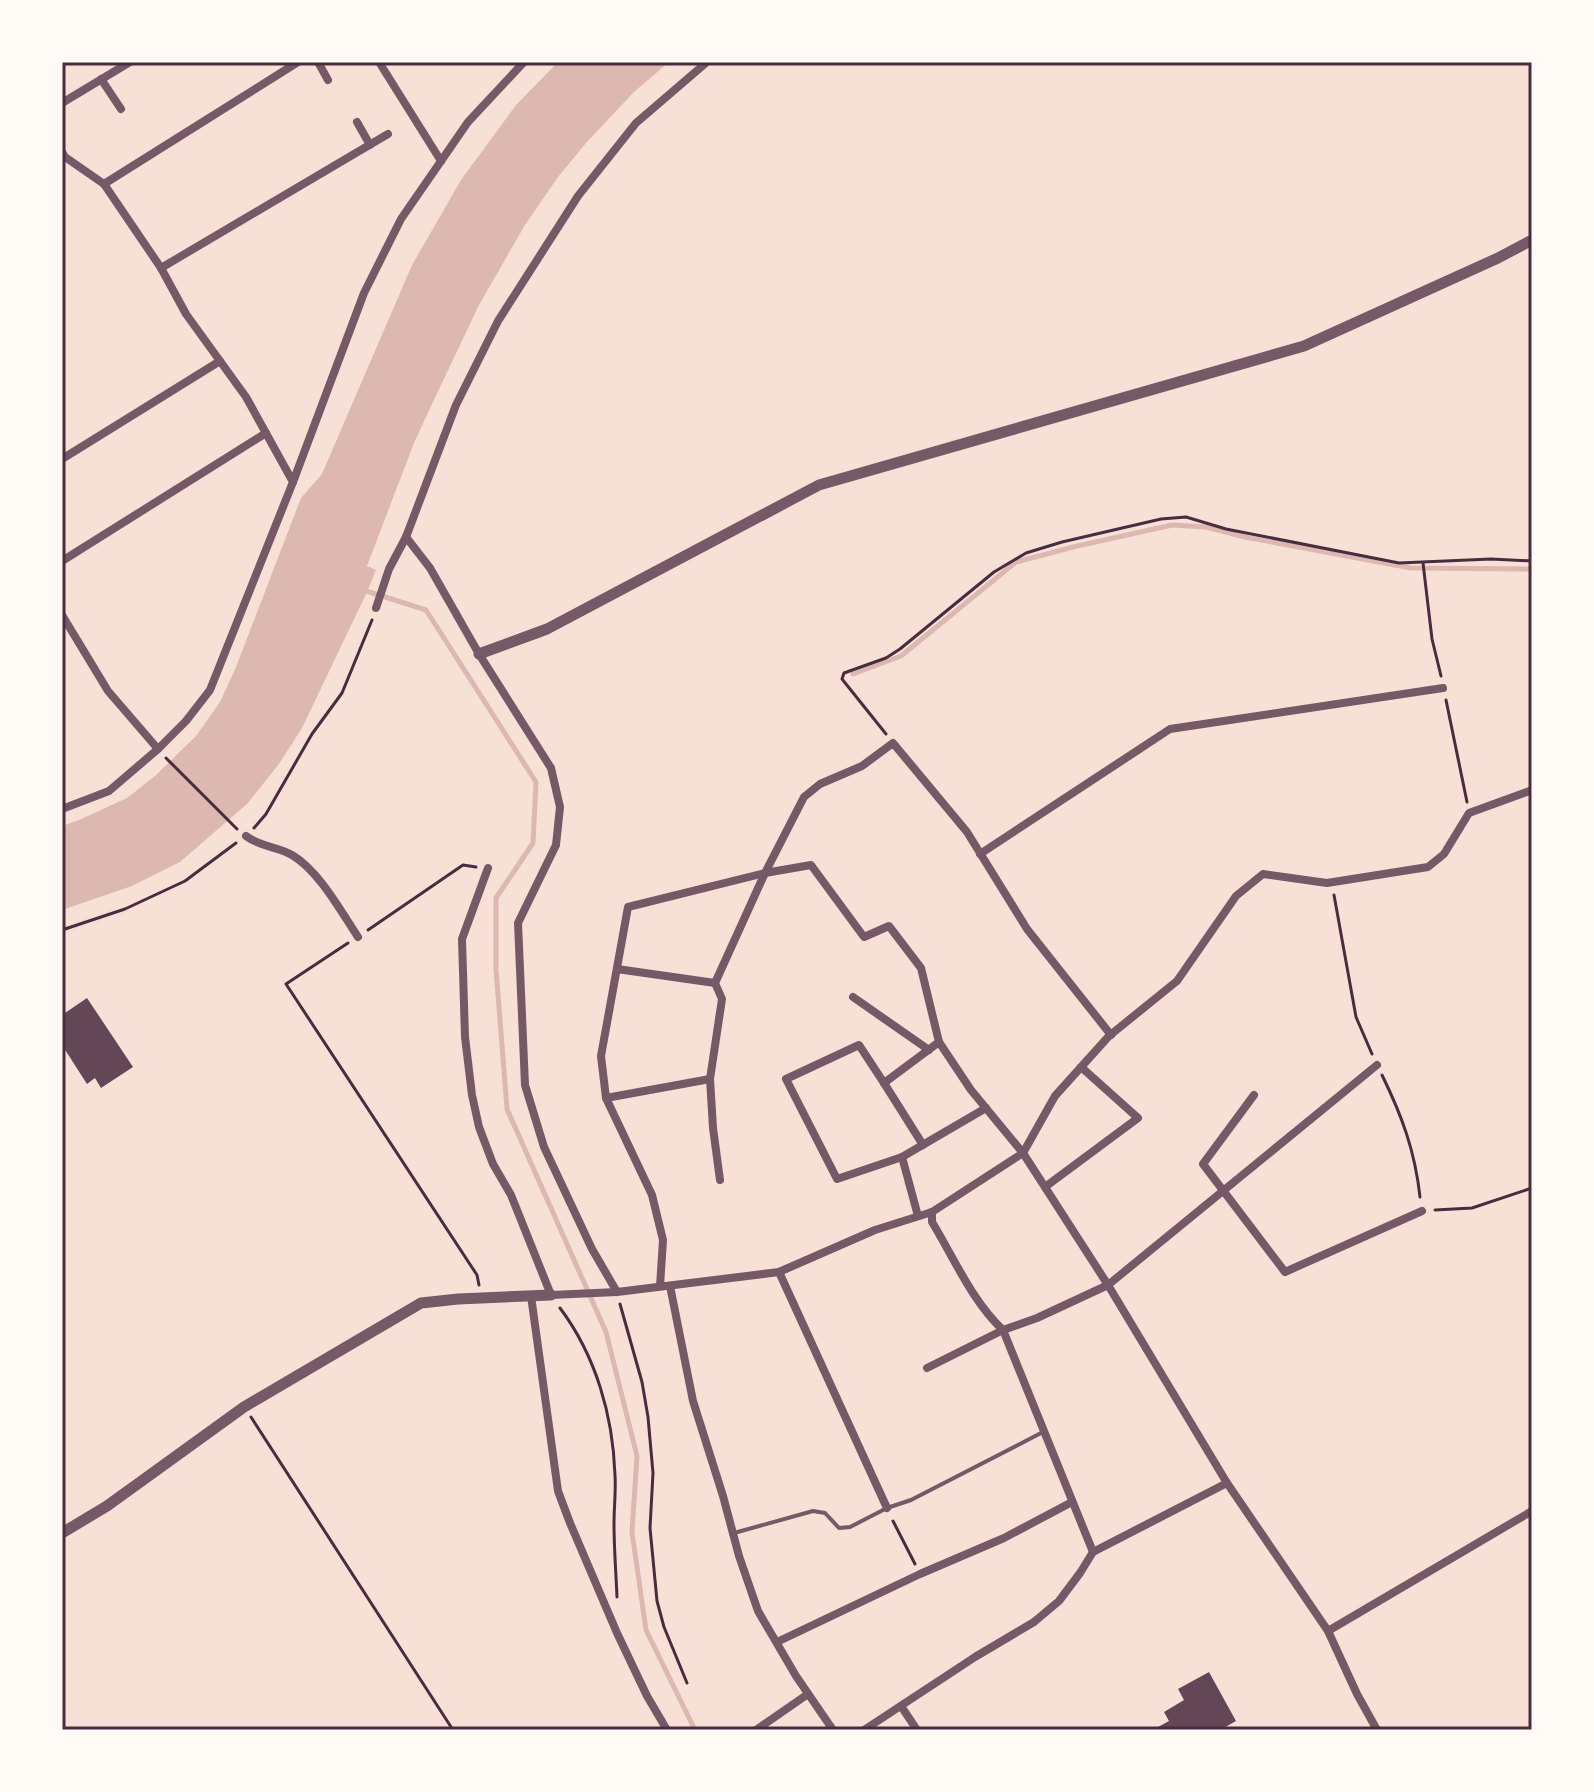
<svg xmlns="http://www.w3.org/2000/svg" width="1594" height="1792" font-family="'PT Serif',serif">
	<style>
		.water { fill: #dcb8b0 }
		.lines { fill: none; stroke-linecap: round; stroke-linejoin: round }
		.stream { stroke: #dcb8b0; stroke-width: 5 }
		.building { fill: #644757 }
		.path { stroke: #4a2c40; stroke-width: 3 }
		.service { stroke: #755966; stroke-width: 4 }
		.minor { stroke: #755966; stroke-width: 8 }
		.tertiary { stroke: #755966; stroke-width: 11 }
		.neatline { fill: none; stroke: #4a2c40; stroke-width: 3 }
	</style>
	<rect width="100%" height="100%" fill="#f7e1d7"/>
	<path class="water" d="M 558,62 L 669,62 L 634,92 L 586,143 L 558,177 L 525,225 L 479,305 L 432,404 L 414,443 L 367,566 L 376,570 L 367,592 L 302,728 L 279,764 L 247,804 L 180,862 L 132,886 L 62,910 L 62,826 L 79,820 L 127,798 L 155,776 L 196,736 L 220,702 L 236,667 L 301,498 L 322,474 L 412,265 L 461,180 L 516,105 Z"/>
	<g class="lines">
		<g class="stream">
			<path d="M 363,590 L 426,610 L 536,782 L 533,843 L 496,898 L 496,969 L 507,1109 L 606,1332 L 637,1456 L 632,1532 L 646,1630 L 695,1730"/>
			<path d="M 853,674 L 901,656 L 1016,562 L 1077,546 L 1172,525 L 1206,527 L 1245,537 L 1411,568 L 1532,569"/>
		</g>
	</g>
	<g class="building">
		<path d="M 87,998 L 133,1067 L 101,1088 L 95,1078 L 87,1084 L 62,1045 L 62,1015 Z"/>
		<path d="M 1209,1672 L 1236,1721 L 1220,1730 L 1160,1730 L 1158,1727 L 1169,1721 L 1164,1712 L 1184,1700 L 1178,1689 Z"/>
	</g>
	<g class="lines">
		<g class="path">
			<path d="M 1423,563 L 1432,639 L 1441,676"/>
			<path d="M 1446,700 L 1467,802"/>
			<path d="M 886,734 L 842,679 L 844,673 L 886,658 L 900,649 L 994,572 L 1026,553 L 1062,542 L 1161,519 L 1186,517 L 1226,529 L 1399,563 L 1491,559 L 1532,561"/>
			<path d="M 166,758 L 237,829"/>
			<path d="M 254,828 L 266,814 L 312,734 L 342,693 L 372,620"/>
			<path d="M 1334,895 L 1356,1017 L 1372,1054"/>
			<path d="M 62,930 L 125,909 L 185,881 L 236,843"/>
			<path d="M 368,930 L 463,865 L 476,867"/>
			<path d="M 348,943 L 286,984 L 477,1275 L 479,1285"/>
			<path d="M 1382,1075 C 1402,1116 1415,1151 1420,1197"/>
			<path d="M 1435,1210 L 1472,1208 L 1532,1188"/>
			<path d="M 620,1304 L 642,1382 L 648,1417 L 653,1473 L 650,1528 L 657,1601 L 664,1627 L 687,1683"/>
			<path d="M 560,1308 C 596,1356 613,1416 615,1475 C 616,1491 614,1507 614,1524 C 614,1548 616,1573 617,1597"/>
			<path d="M 251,1417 L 453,1730"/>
			<path d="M 893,1521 L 915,1564"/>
		</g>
		<path class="service" d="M 734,1533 L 813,1511 L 825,1513 L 839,1528 L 850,1527 L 887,1508 L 911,1500 L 1043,1432"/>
		<g class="minor">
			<path d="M 318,62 L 328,80"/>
			<path d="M 379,62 L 441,161"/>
			<path d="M 101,79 L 121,109"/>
			<path d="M 62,103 L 130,62"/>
			<path d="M 357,122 L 370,145"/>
			<path d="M 62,152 L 65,157 L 104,184 L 161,268 L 186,314 L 246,397 L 293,482"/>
			<path d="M 104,184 L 298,62"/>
			<path d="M 161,268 L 388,134"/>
			<path d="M 62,459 L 220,361"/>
			<path d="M 406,537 L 430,568 L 479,654 L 551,768 L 560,807 L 556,845 L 518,923 L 525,1085 L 544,1147 L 592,1249 L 617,1292"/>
			<path d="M 62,561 L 266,433"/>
			<path d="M 376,608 L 389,569 L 406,537 L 456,405 L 498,321 L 578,196 L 636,123 L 707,62"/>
			<path d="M 62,615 L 108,691 L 158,749"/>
			<path d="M 62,809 L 109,791 L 158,749 L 186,721 L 210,690 L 293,482 L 364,293 L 401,219 L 468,122 L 524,62"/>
			<path d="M 246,836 C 262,848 277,846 292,855 C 319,871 340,910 358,937"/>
			<path d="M 980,854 L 1170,729 L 1443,688"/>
			<path d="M 488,868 L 462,939 L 465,1037 L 472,1095 L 479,1127 L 493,1164 L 511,1195 L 551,1295 L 617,1292 L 779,1272 L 875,1230 L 932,1212 L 1023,1153 L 1055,1096 L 1109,1036 L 1177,981 L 1236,896 L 1263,874 L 1327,883 L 1428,867 L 1444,854 L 1469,813 L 1532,790"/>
			<path d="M 617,969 L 715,983"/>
			<path d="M 853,997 L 929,1050"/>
			<path d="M 939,1042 L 884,1083 L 859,1045 L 786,1079 L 837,1179 L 902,1157 L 986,1108"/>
			<path d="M 884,1083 L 923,1145"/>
			<path d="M 1254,1095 L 1203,1164 L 1285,1272 L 1422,1211"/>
			<path d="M 606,1098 L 710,1079"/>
			<path d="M 902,1157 L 918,1216"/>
			<path d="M 720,1180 L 713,1128 L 710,1079 L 722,999 L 715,983 L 765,873 L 804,797 L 820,784 L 862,766 L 893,743 L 967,832 L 1027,929 L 1111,1035"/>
			<path d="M 1045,1187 L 1138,1118 L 1081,1067"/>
			<path d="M 932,1212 L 932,1222 C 954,1258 972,1301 1003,1330 L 1093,1552"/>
			<path d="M 779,1272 L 887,1508"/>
			<path d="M 660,1286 L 663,1240 L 652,1195 L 606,1098 L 601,1056 L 628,907 L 765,873 L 811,865 L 864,937 L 889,926 L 921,968 L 939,1042 L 971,1090 L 1023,1153 L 1108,1285 L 1227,1483 L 1328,1631 L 1357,1694 L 1377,1730"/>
			<path d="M 670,1286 L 693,1401 L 723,1496 L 739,1556 L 758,1611 L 796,1676 L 833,1730"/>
			<path d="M 531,1296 L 558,1491 L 570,1523 L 617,1633 L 647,1696 L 667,1730"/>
			<path d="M 927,1368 L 1003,1330 L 1037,1318 L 1108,1285 L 1377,1065"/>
			<path d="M 1328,1631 L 1532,1511"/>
			<path d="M 777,1642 L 920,1574 L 1004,1538 L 1072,1502"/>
			<path d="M 901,1706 L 917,1730"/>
			<path d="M 756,1730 L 808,1694"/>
			<path d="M 864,1730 L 975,1657 L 1034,1622 L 1059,1601 L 1080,1573 L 1093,1552 L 1227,1483"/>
		</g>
		<g class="tertiary">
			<path d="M 479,654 L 547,629 L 819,485 L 1304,346 L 1498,258 L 1532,240"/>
			<path d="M 62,1533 L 107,1506 L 244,1407 L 421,1303 L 458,1299 L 551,1295"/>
		</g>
	</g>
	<rect width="1594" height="1792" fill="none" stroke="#fffaf5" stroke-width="128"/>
	<rect x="64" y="64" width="1466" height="1664" class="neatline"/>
</svg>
